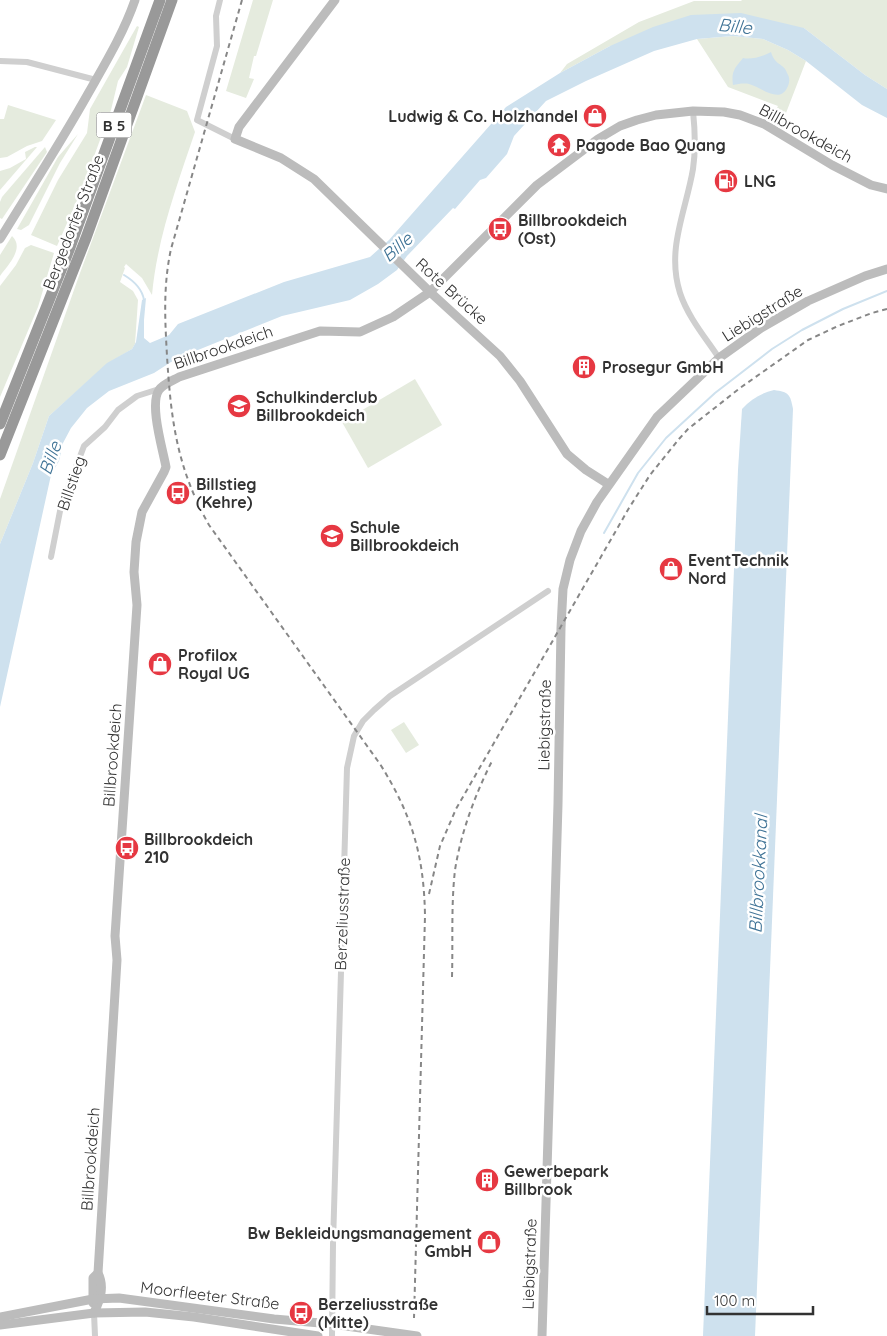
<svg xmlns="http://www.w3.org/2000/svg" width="887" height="1336" font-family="Quicksand,sans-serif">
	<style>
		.green { fill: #e5ebde }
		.water { fill: #cee1ee }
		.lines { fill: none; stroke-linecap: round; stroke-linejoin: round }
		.stream { stroke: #cee1ee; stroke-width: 2 }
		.street { stroke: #cfcfcf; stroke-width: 6 }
		.secondary { stroke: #bcbcbc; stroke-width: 9 }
		.highway { stroke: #999; stroke-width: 11 }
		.rail { stroke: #878787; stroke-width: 2; stroke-dasharray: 5 4; stroke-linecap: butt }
		.labels { text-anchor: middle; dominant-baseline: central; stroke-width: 5; stroke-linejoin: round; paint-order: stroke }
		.shield { fill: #fff; stroke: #707070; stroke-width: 1 }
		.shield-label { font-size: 15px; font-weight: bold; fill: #323232 }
		.poi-label { font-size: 16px; font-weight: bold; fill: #323232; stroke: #fff; text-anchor: start }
		.street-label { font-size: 16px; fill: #323232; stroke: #fff }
		.water-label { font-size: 18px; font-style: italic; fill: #3f7396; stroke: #fff }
	</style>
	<rect width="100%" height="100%" fill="#fff"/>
	<g class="green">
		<path d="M 253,0 L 273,0 L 256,56 L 254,56 L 249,78 L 254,79 L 246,98 L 226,91 Z"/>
		<path d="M 742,0 L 887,0 L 887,89 L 865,75 L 804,28 L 610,46 L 560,73 L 567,64 L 639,22 L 694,1 L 741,1 Z"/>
		<path d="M 137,26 L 139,27 L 127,67 L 118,81 L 111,110 L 82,189 L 57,246 L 31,235 L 58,180 L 87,133 L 90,109 Z"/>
		<path d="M 733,36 L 763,39 L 788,50 L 806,61 L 781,126 L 770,120 L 778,106 L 728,87 L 697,39 Z"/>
		<path d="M 146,95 L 187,111 L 195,132 C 177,185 157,239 152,295 L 142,278 L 126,264 L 124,267 L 125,268 L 120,282 L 133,291 L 138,300 L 135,344 L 132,349 L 107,364 L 49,416 L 33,463 L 0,544 L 0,499 L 80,273 Z"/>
		<path d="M 8,105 L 56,120 L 42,141 L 27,146 L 7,157 L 0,158 L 0,119 L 4,119 Z"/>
		<path d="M 78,134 L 60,163 L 29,225 L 21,230 L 17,229 L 58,157 Z"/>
		<path d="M 35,147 L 37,147 L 0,190 L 0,171 L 10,168 L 26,159 L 25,152 Z"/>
		<path d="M 45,147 L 47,152 L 2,219 L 0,218 L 0,202 L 2,197 Z"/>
		<path d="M 12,236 C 25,248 8,265 0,276 L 0,255 Z"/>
		<path d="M 31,245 L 54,253 L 38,307 L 0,397 L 0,286 L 16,265 L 25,248 Z"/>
		<path d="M 415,379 L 442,425 L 368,468 L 342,422 Z"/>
		<path d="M 404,722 L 419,745 L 406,753 L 391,730 Z"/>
	</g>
	<g class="water">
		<path d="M 741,13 L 804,28 L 865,75 L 887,89 L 887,118 L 862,105 L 806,61 L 788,50 L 763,39 L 733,36 L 697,39 L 654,51 L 586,81 L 546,101 L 514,136 L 507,154 L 486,178 L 480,180 L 455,209 L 453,208 L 407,256 L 397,270 L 378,284 L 350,300 L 282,316 L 193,352 L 171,362 L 154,373 L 109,391 L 87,408 L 71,428 L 63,443 L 59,461 L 51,475 L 0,707 L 0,544 L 33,463 L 49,416 L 107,363 L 132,349 L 136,342 L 142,300 L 146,298 L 144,320 L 144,338 L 150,343 L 169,335 L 178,324 L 284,282 L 370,257 L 389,240 L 506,107 L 560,73 L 610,46 L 653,27 L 691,15 Z"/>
		<path d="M 771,52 C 775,66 784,63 787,73 C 790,78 790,82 787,88 C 779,104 761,87 749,84 C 744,83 738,84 733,85 C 731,71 735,68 743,58 C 751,60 764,56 771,52 Z"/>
		<path d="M 774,390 C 789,392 790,394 793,409 L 755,1336 L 703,1336 L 738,470 L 742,409 C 751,399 761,393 774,390 Z"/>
	</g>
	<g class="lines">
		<g class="stream">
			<path d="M 124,275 C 134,281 142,288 144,300"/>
			<path d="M 604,533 L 638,473 L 666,438 L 715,393 L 772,349 L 802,330 L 843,309 L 887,291"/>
		</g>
		<g class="street">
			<path d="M 220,0 L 216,16 L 217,46 L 197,120 L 235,139"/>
			<path d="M 0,61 L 27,62 L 96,80"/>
			<path d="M 693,111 C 695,130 696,149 693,169 C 686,211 666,249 680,293 C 688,317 705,337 719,358"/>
			<path d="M 51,557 L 61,506 L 84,446 L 105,427 L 118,410 L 137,396 L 159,389"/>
			<path d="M 94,1313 L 95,1336"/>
			<path d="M 332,1336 L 333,1244 L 347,768 L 354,736 L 363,721 L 374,710 L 390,696 L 548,591"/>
		</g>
		<g class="secondary">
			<path d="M 335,0 L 239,127 L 235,139 L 281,158 L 314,179 L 430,292 L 500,356 L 520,381 L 567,454 L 586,470 L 608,484"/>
			<path d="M 0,239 C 30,190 61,142 89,92 C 106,62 124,32 135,0"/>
			<path d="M 93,1303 L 93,1278 L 98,1273"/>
			<path d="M 94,1313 C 100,1300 105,1287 98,1273 L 117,960 L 115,936 L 137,605 L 134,572 L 136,542 L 142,512 L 164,472 L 166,467 C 163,450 149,404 159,390 C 163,384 174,380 179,377 L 320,331 L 360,332 L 393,317 L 430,292 L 537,185 L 598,139 L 620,126 L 637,120 L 656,115 L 693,111 L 724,112 L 740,115 L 764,124 L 832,165 L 871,185 L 887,189"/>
			<path d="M 0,1317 L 93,1299 L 119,1298 L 274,1319 L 332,1324 L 417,1336"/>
			<path d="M 0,1325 L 94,1313 L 145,1312 L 194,1317 L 318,1336"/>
			<path d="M 542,1336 L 558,804 L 561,628 L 563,589 L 570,560 L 581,531 L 597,502 L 657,417 L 719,358 L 761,328 L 808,301 L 865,276 L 887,269"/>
		</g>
		<g class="highway">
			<path d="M 0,424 L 69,250 L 160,0"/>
			<path d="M 0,455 L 86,238 L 172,0"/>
		</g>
		<g class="rail">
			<path d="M 242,0 L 171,249 C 163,286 165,320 167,356 C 171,421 177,468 209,525 L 380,764 C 412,815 424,855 425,916 L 414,1318"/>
			<path d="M 429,894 L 440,846 L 456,809 L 629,508 L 650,475 L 679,439 L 688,429 L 740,388 L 808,340 L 838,326 L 872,313 L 887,309"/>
			<path d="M 452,977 C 453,941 451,905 455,870 C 461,832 475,795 492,761"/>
		</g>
	</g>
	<defs>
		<g id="shop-disc" transform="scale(1.25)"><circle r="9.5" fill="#e63842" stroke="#fff"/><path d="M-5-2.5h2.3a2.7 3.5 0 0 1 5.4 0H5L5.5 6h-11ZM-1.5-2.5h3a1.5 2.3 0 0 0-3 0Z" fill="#fff"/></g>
		<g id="temple-disc" transform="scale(1.25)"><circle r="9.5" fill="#e63842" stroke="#fff"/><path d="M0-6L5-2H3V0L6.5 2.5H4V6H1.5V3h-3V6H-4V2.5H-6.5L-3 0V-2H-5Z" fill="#fff"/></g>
		<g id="fuel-disc" transform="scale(1.25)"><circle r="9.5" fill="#e63842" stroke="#fff"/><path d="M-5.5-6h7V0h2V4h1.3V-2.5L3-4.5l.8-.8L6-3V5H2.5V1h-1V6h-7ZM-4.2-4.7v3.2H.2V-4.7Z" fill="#fff"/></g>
		<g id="bus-disc" transform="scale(1.25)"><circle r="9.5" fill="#e63842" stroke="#fff"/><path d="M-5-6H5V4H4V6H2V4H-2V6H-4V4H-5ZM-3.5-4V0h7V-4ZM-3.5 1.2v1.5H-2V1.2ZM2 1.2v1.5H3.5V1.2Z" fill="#fff"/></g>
		<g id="building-disc" transform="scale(1.25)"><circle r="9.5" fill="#e63842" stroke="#fff"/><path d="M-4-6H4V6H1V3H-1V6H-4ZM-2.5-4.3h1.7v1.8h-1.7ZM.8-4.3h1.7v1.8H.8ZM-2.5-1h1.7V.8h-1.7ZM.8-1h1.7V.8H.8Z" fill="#fff"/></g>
		<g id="school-disc" transform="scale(1.25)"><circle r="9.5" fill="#e63842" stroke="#fff"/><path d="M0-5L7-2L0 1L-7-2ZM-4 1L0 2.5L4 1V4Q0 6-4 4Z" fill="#fff"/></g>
	</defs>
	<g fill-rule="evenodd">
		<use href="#shop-disc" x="595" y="116"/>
		<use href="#temple-disc" x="559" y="145"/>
		<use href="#fuel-disc" x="726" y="181"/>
		<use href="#bus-disc" x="500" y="229"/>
		<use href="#building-disc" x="584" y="367"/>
		<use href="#school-disc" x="239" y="406"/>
		<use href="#bus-disc" x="178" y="493"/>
		<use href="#school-disc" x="332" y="536"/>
		<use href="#shop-disc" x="671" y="569"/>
		<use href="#shop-disc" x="160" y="664"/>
		<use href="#bus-disc" x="127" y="848"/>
		<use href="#building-disc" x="487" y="1180"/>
		<use href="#shop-disc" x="489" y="1242"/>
		<use href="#bus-disc" x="301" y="1313"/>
	</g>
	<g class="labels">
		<rect class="shield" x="96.5" y="112.5" width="35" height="25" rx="4"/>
		<g class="shield-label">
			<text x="114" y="125">B 5</text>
		</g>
		<g class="poi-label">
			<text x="578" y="116" text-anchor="end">Ludwig &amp; Co. Holzhandel</text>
			<text x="576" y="145">Pagode Bao Quang</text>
			<text x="744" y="181">LNG</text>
			<text x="518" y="220">Billbrookdeich<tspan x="518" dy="18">(Ost)</tspan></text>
			<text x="602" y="367">Prosegur GmbH</text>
			<text x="256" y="397">Schulkinderclub<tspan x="256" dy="18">Billbrookdeich</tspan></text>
			<text x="196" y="484">Billstieg<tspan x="196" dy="18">(Kehre)</tspan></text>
			<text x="350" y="527">Schule<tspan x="350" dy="18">Billbrookdeich</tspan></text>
			<text x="688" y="560">EventTechnik<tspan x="688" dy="18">Nord</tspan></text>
			<text x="178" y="655">Profilox<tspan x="178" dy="18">Royal UG</tspan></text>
			<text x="144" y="839">Billbrookdeich<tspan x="144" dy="18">210</tspan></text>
			<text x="504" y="1171">Gewerbepark<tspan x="504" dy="18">Billbrook</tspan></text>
			<text x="472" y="1233" text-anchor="end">Bw Bekleidungsmanagement<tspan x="472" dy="18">GmbH</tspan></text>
			<text x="318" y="1304">Berzeliusstraße<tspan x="318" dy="18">(Mitte)</tspan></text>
		</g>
		<g class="street-label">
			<text transform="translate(806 133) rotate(29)">Billbrookdeich</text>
			<text transform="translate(73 222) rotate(-69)">Bergedorfer Straße</text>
			<text transform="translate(452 291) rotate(42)">Rote Brücke</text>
			<text transform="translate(762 313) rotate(-32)">Liebigstraße</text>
			<text transform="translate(223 347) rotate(-19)">Billbrookdeich</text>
			<text transform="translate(71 483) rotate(-71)">Billstieg</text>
			<text transform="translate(544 725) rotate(-89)">Liebigstraße</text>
			<text transform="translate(112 755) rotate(-86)">Billbrookdeich</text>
			<text transform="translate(342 914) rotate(-88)">Berzeliusstraße</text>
			<text transform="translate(90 1159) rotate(-86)">Billbrookdeich</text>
			<text transform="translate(529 1264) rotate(-88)">Liebigstraße</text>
			<text transform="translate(210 1295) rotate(7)">Moorfleeter Straße</text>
		</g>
		<g class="water-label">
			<text transform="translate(735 26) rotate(6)">Bille</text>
			<text transform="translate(397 247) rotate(-41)">Bille</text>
			<text transform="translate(50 458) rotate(-70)">Bille</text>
			<text transform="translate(758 874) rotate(-87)">Billbrookkanal</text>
		</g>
	</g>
	<path d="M707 1306v8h106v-8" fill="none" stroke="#323232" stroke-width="2.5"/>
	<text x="714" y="1306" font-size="15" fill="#323232" stroke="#ffffff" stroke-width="4" paint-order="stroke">100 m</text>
</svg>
